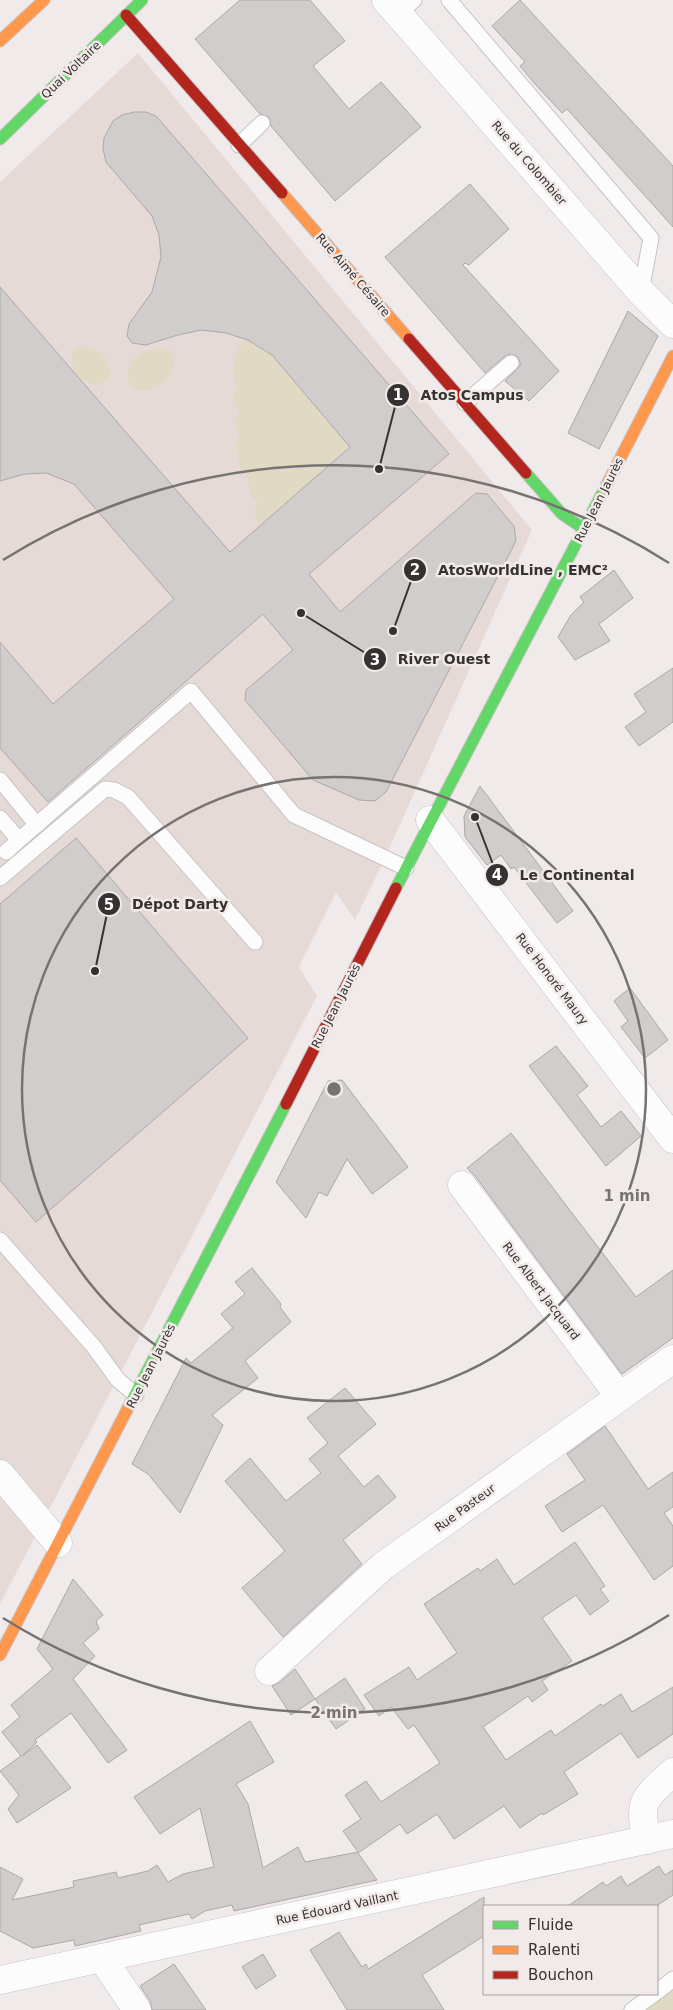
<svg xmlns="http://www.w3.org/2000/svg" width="673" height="2010" font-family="'DejaVu Sans',sans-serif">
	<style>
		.built { fill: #e6dad7 }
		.green { fill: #e0d9c4 }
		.building { fill: #d1cdcc; stroke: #aca8a7 }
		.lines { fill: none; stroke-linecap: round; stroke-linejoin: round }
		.lane-casing { stroke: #c7c3c2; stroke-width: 17 }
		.street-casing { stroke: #c7c3c2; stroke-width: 29 }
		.fast-casing { stroke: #c7c3c2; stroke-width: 13 }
		.slow-casing { stroke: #c7c3c2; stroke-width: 13 }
		.jam-casing { stroke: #c7c3c2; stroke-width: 13 }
		.lane { stroke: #fdfcfc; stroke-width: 15 }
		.street { stroke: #fdfcfc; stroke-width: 28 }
		.fast { stroke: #63d668; stroke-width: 11 }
		.slow { stroke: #ff974d; stroke-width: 11 }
		.jam { stroke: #b3261e; stroke-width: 11 }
		.ring { fill: none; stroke: #767372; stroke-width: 2.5 }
		.labels { text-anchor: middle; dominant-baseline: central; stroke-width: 5; stroke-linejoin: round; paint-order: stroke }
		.street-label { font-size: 12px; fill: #353231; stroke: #f2eae8 }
		.centre { fill: #767372; stroke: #f2eae8; stroke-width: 2.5 }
		.ring-label { font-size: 15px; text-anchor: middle; font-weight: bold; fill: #767372; stroke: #f2eae8; stroke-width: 5; stroke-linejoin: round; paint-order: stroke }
		.leader { fill: none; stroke: #353231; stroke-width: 2 }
		.callout-dot { fill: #353231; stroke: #f2eae8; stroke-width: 2 }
		.mark-label { font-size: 15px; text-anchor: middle; font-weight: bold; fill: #fff }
		.callout-label { font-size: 14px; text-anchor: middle; font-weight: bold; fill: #353231; stroke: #f2eae8; stroke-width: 5; stroke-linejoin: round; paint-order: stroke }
	</style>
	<rect width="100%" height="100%" fill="#f0ebea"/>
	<path class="built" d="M 138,53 L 532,530 L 385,858 L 355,920 L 336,893 L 299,967 L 317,996 L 0,1604 L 0,182 Z"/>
	<g class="green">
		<path d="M 248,340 L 272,355 L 350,447 L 260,525 C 254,518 254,511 257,501 C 247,495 250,490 248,480 C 246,476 243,474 241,470 C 239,465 238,452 236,446 L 240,435 C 234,428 233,421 239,413 L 232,397 L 238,387 C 231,379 233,362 237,352 C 239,347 244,343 248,340 Z"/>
		<path d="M 84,347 C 101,349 111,359 109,376 C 98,394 83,382 73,370 L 72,352 L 78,348 Z"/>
		<path d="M 161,347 L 170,350 C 182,372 157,398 132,388 C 118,365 140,350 161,347 Z"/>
		<path d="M 673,1988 L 673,2010 L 644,2010 Z"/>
	</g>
	<g class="building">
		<path d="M 240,0 L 310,0 L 345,41 L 313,66 L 349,109 L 381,82 L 421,127 L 335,201 L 271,126 L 269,117 L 260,114 L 195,39 Z"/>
		<path d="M 520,0 L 673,166 L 673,227 L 567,109 L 562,113 L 535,84 L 520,66 L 525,62 L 492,26 Z"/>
		<path d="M 134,112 L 146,112 L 156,116 L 449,454 L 309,574 L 340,612 L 476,493 L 487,494 L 514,526 L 516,540 L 513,547 L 386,792 L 375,801 L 359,800 L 313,780 L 245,700 L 246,690 L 293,650 L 263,614 L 48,802 L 0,748 L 0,642 L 53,704 L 174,599 L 74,484 L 46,473 L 25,474 L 0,481 L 0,287 L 230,552 L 350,447 L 272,355 L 248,340 L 226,333 L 201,330 L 178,335 L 146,345 L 132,343 L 127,336 L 129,324 L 152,292 L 161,257 L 159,235 L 152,216 L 106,162 L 103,149 L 104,138 L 113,121 L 122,115 Z"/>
		<path d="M 470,184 L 509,229 L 469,265 L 465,263 L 463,265 L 559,371 L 529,401 L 505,381 L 520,366 L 520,362 L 518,357 L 510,354 L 505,356 L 485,373 L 385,257 Z"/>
		<path d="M 628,311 L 658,336 L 599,449 L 568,433 Z"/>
		<path d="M 614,570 L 633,598 L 599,624 L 610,641 L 575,660 L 558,637 L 571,615 L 584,602 L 580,597 Z"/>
		<path d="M 673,668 L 673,722 L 639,746 L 625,727 L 646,712 L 634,694 Z"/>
		<path d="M 480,786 L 573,911 L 557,923 L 514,867 L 511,869 L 501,855 L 487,865 L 465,837 L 464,816 Z"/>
		<path d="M 76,838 L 248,1038 L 36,1222 L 0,1180 L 0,904 Z"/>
		<path d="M 630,988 L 668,1040 L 645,1058 L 621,1027 L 628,1021 L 614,1001 Z"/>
		<path d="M 556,1046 L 588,1086 L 577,1095 L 601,1127 L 621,1111 L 641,1136 L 606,1166 L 529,1066 Z"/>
		<path d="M 342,1080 L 408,1167 L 372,1194 L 347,1159 L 327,1196 L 319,1192 L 306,1218 L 276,1182 L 328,1081 Z"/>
		<path d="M 511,1133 L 636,1297 L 673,1270 L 673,1338 L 622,1374 L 475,1176 L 467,1168 Z"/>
		<path d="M 252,1268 L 281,1304 L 280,1307 L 291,1322 L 245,1361 L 258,1378 L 212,1415 L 223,1425 L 180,1513 L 148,1474 L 132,1464 L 186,1358 L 191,1363 L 233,1328 L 221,1314 L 245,1294 L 235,1282 Z"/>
		<path d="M 345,1388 L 376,1424 L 338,1456 L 364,1487 L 378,1475 L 396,1497 L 343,1540 L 362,1564 L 283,1637 L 242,1588 L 285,1551 L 225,1481 L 250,1458 L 286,1501 L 321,1473 L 309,1459 L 328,1443 L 307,1418 Z"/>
		<path d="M 605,1426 L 648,1489 L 673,1472 L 673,1507 L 664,1513 L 673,1526 L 673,1566 L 654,1580 L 603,1505 L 562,1532 L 545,1506 L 585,1480 L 567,1454 Z"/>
		<path d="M 575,1542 L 605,1586 L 600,1589 L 609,1601 L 590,1615 L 576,1595 L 542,1618 L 572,1661 L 542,1681 L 548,1690 L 532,1702 L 528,1696 L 483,1727 L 506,1760 L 551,1730 L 555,1736 L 601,1704 L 603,1706 L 621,1694 L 632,1712 L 673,1687 L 673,1734 L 638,1758 L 621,1733 L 564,1772 L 578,1794 L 543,1815 L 542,1813 L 520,1828 L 504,1806 L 454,1839 L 437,1814 L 407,1834 L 400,1824 L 358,1853 L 377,1880 L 234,1911 L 232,1905 L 205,1911 L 192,1919 L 189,1914 L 139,1925 L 141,1931 L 75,1946 L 74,1940 L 33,1948 L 0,1931 L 0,1867 L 23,1879 L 12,1900 L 74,1887 L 73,1881 L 116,1872 L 118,1878 L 148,1871 L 157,1865 L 168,1882 L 183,1874 L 214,1867 L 200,1808 L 160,1834 L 134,1797 L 250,1721 L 274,1762 L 236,1784 L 248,1804 L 263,1868 L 298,1847 L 305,1862 L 358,1852 L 343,1831 L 361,1819 L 345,1795 L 366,1781 L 381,1802 L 440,1763 L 414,1725 L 408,1729 L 391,1707 L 379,1716 L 364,1695 L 409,1667 L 417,1680 L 457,1653 L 424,1604 L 478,1568 L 480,1571 L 497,1559 L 514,1585 Z"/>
		<path d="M 73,1579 L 103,1615 L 96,1621 L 99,1629 L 83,1643 L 95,1656 L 73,1679 L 127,1750 L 108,1763 L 71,1713 L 35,1740 L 37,1742 L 22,1756 L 37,1745 L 71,1788 L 17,1823 L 8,1809 L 19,1795 L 0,1771 L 21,1756 L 2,1732 L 20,1717 L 11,1705 L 53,1669 L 37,1649 Z"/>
		<path d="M 295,1669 L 315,1699 L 291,1715 L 272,1686 L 280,1682 Z"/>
		<path d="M 345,1678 L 365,1709 L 336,1729 L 315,1699 Z"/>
		<path d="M 659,1866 L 665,1875 L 673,1870 L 673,1895 L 656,1906 L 568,1906 L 603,1882 L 606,1886 L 621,1876 L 627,1886 Z"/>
		<path d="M 484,1897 L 484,1936 L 422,1975 L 444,2010 L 347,2010 L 310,1950 L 339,1932 L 362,1967 L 366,1964 L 368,1969 Z"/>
		<path d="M 263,1954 L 276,1976 L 256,1989 L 242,1967 Z"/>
		<path d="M 174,1964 L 206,2010 L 152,2010 L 150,2001 L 140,1986 Z"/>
	</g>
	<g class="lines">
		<g class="lane-casing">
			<g id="lane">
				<path d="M 449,0 L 651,238 L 641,292"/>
				<path d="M 398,14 L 414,0"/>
				<path d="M 239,145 L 262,123"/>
				<path d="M 465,403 L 511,363"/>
				<path d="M 0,780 L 37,825"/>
				<path d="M 0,818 L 19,840 L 6,852"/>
				<path d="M 19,840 L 191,691 L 294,815 L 406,868"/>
				<path d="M 0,878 L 105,789 L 114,790 L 128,797 L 255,942"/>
				<path d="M 0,1240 L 94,1347 L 118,1380 L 136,1395"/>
				<path d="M 657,1992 L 673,1979"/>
				<path d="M 632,2010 L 654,1994"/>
			</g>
		</g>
		<g class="street-casing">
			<g id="street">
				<path d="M 386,0 L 641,292 L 673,324"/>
				<path d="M 430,820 L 673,1139"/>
				<path d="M 462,1185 L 620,1397"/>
				<path d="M 0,1474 L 58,1543"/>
				<path d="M 269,1671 L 383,1566 L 673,1359"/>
				<path d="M 646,1840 C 639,1798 643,1800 673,1772"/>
				<path d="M 102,1958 L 137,2010"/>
				<path d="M 0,1980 L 673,1834"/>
			</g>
		</g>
		<g class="fast-casing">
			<g id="fast">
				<path d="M 0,139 L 142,0"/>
				<path d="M 526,473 L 562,514 L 584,529"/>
				<path d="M 396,888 L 605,488"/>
				<path d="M 128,1408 L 286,1104"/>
			</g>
		</g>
		<g class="slow-casing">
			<g id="slow">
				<path d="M 0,41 L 44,0"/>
				<path d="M 282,193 L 409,339"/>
				<path d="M 605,488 L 673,356"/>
				<path d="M 0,1655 L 128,1408"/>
			</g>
		</g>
		<g class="jam-casing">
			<g id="jam">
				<path d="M 126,15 L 282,193"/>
				<path d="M 409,339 L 526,473"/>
				<path d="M 286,1104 L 396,888"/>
			</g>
		</g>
		<use href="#lane" class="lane"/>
		<use href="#street" class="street"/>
		<use href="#fast" class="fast"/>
		<use href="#slow" class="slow"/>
		<use href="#jam" class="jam"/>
	</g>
	<g class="ring">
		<circle cx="334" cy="1089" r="312"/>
		<path d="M669 1615A624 624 0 0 1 3 1618M3 560A624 624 0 0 1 669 563"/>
	</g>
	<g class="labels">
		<g class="street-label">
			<text transform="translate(71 70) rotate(-44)">Quai Voltaire</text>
			<text transform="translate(529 163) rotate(49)">Rue du Colombier</text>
			<text transform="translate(353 275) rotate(49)">Rue Aimé Césaire</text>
			<text transform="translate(599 500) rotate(-63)">Rue Jean Jaurès</text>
			<text transform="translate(552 979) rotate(53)">Rue Honoré Maury</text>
			<text transform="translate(336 1006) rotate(-63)">Rue Jean Jaurès</text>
			<text transform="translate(541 1291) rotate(53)">Rue Albert Jacquard</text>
			<text transform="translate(151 1366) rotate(-63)">Rue Jean Jaurès</text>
			<text transform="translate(465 1508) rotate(-36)">Rue Pasteur</text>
			<text transform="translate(337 1908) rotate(-12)">Rue Édouard Vaillant</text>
		</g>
	</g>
	<circle cx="334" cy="1089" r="8" class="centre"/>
	<g class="ring-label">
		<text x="627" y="1201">1 min</text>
		<text x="334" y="1718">2 min</text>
	</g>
	<path class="leader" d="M379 469L398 395M393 631L415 570M301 613L375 659M475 817L497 875M95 971L109 904"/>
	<g class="callout-dot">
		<circle cx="379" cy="469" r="5"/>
		<circle cx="393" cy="631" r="5"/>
		<circle cx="301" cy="613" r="5"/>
		<circle cx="475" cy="817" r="5"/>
		<circle cx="95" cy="971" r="5"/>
		<circle cx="398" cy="395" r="12"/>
		<circle cx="415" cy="570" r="12"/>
		<circle cx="375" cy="659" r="12"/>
		<circle cx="497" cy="875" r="12"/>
		<circle cx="109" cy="904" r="12"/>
	</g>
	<g class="mark-label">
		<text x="398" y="400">1</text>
		<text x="415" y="575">2</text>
		<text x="375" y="665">3</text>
		<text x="497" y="880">4</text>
		<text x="109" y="910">5</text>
	</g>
	<g class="callout-label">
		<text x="472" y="400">Atos Campus</text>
		<text x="523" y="575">AtosWorldLine , EMC²</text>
		<text x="444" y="664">River Ouest</text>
		<text x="577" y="880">Le Continental</text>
		<text x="180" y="909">Dépot Darty</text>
	</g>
	<rect x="483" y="1905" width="175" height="90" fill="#f2eae8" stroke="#a6a09f"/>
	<rect x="493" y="1921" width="25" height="8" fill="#63d668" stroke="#a6a09f"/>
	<text x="528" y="1930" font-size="15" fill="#353231">Fluide</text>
	<rect x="493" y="1946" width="25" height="8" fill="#ff974d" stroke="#a6a09f"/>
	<text x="528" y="1955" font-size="15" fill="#353231">Ralenti</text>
	<rect x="493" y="1971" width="25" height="8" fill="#b3261e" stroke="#a6a09f"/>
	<text x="528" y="1980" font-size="15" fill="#353231">Bouchon</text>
</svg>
